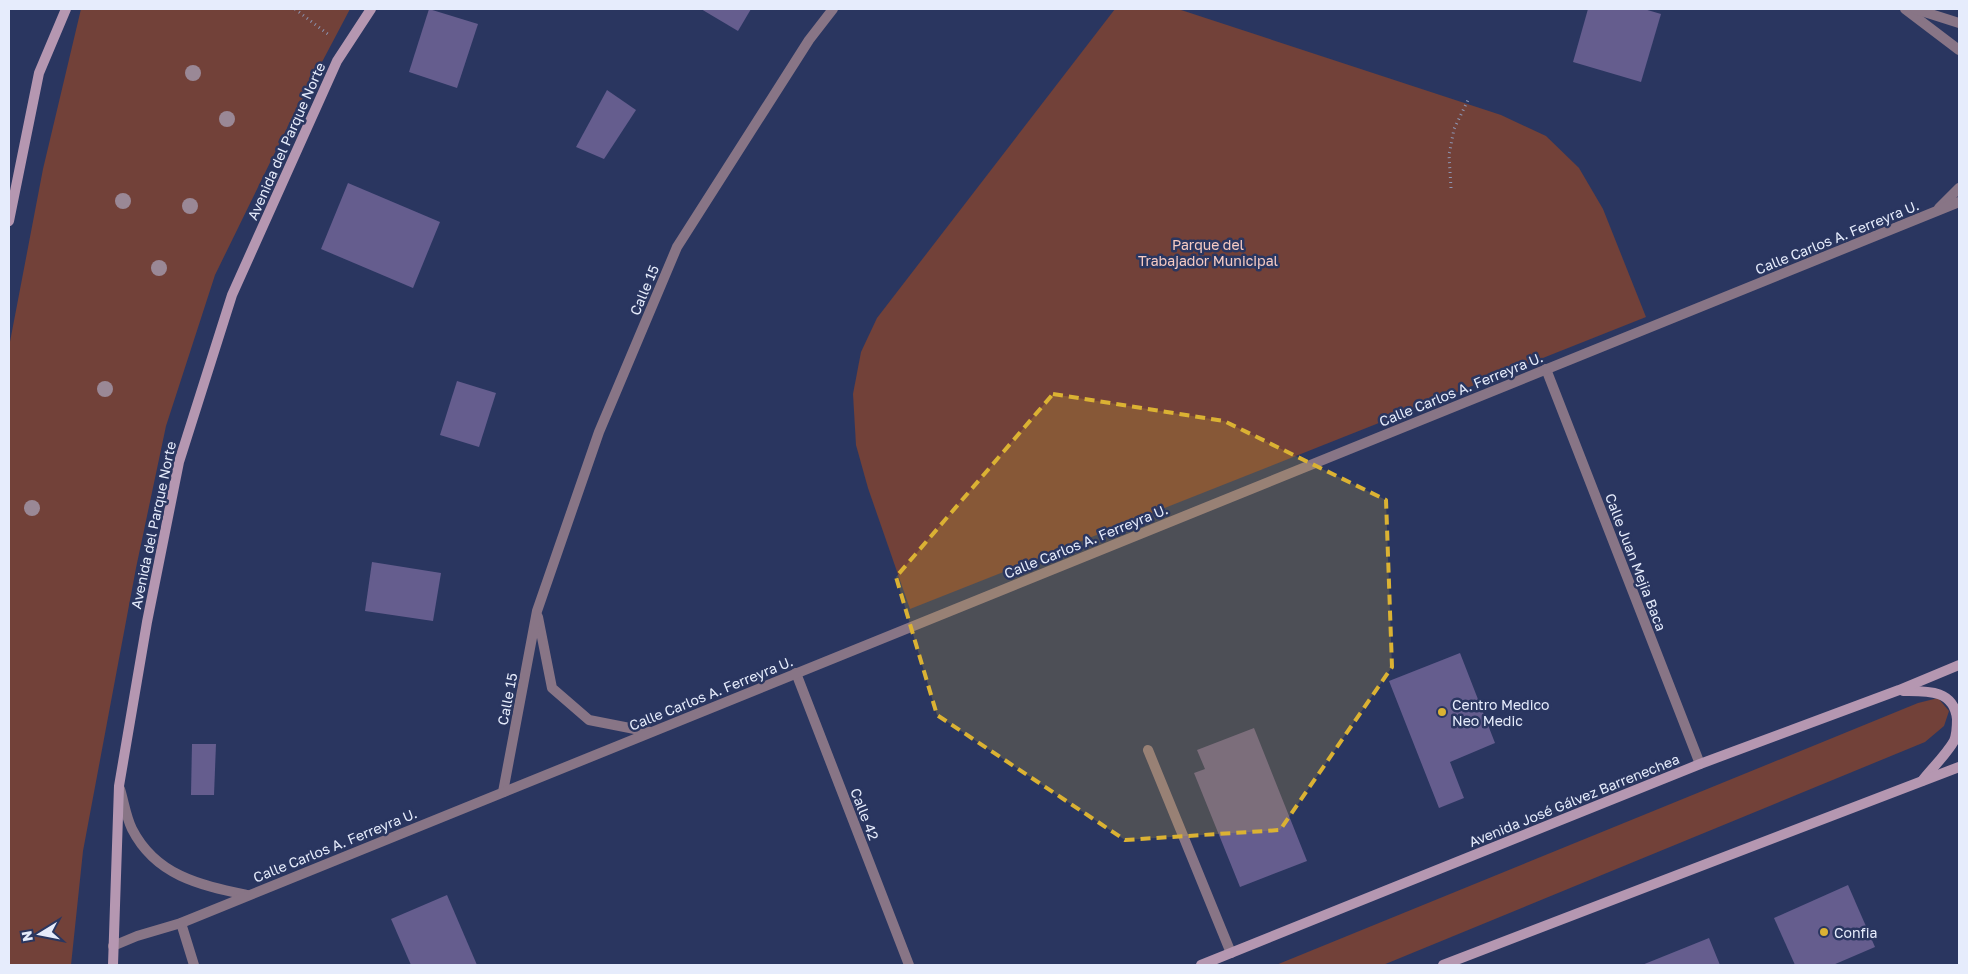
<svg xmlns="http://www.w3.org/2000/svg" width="1968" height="974" font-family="'Golos Text',sans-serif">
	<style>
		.green { fill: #724139 }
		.building { fill: #655d8e }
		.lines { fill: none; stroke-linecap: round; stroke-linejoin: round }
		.path { stroke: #8d95b2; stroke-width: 3; stroke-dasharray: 1 4; stroke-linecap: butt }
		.lane { stroke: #887586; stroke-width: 10 }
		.street { stroke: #887586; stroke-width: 10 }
		.secondary { stroke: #b597b1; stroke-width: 10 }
		.tree { fill: #9a8896 }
		.marked { fill: #dbb233; fill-opacity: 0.2; stroke: #dbb233; stroke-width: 4; stroke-dasharray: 10 6; stroke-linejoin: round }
		.poi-dot { fill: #dbb233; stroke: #2a3660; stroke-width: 2 }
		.labels { text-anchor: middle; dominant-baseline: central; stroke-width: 5; stroke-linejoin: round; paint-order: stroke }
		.street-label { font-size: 14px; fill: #e6ecfc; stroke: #2a3660 }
		.park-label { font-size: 14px; fill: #f6cbc3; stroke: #2a3660 }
		.poi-label { font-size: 14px; fill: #e6ecfc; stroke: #2a3660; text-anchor: start }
	</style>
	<rect width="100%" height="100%" fill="#2a3660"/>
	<g class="green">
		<path d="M 81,9 L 350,9 L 284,134 L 215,275 L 166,426 L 136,568 L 83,851 L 71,965 L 9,965 L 9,347 L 43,169 Z"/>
		<path d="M 1115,9 L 1178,9 L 1501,115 L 1546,136 L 1579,168 L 1603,209 L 1646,317 L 910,609 L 868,488 L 856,445 L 853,394 L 861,352 L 877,318 Z"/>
		<path d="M 1938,698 L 1949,711 L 1944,726 L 1925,742 L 1383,965 L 1276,965 L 1918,703 Z"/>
	</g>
	<g class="building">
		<path d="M 429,9 L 478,24 L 457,88 L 409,72 Z"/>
		<path d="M 701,9 L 751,9 L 738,31 Z"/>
		<path d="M 1588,9 L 1644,9 L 1661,14 L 1641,82 L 1573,62 Z"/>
		<path d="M 607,90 L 636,110 L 604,159 L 576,147 Z"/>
		<path d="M 348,183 L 440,222 L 413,288 L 321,249 Z"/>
		<path d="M 457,381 L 496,393 L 479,447 L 440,435 Z"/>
		<path d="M 372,562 L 441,573 L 433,621 L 365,611 Z"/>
		<path d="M 1460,653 L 1495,743 L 1450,762 L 1464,798 L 1439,808 L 1389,681 Z"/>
		<path d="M 1254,728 L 1307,861 L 1240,887 L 1194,773 L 1205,769 L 1197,750 Z"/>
		<path d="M 192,744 L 216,744 L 214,795 L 191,795 Z"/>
		<path d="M 1848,885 L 1875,947 L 1833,965 L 1795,965 L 1774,918 Z"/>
		<path d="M 447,895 L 477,965 L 411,965 L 391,919 Z"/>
		<path d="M 1709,938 L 1720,965 L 1642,965 Z"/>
	</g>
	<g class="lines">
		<g class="path">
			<path d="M 295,9 L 329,35"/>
			<path d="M 1451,188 L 1449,155 L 1454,129 L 1469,98"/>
		</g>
		<g class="lane">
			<path d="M 1148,750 L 1231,953"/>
			<path d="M 181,923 L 194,965"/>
		</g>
		<g class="street">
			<path d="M 1905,9 L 1959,50"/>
			<path d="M 1915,9 L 1959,23"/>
			<path d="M 1939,208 L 1959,188"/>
			<path d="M 1546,369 L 1700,764"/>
			<path d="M 538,617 L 552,688 L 589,720 L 650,732"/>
			<path d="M 796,673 L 909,965"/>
			<path d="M 120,789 C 124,802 126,817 132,829 C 156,876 200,885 247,895"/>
			<path d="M 503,792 L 537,611 L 599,432 L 677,247 L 809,40 L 833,9"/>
			<path d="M 113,946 L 137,936 L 181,923 L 1959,202"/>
		</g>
		<g class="secondary">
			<path d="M 9,221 L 39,73 L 66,9"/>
			<path d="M 1903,691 C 1926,691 1954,689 1957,719 C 1957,726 1957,734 1954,741 C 1946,755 1932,768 1922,781"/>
			<path d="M 113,965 L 119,786 L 147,622 L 179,462 L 232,295 L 337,61 L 371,9"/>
			<path d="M 1201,965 L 1700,764 L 1899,690 L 1959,665"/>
			<path d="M 1443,965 L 1959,767"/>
		</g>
	</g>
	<g class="tree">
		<circle cx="193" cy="73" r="8"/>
		<circle cx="227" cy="119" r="8"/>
		<circle cx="123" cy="201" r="8"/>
		<circle cx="190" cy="206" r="8"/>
		<circle cx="159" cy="268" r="8"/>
		<circle cx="105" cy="389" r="8"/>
		<circle cx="32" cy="508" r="8"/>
	</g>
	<path class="marked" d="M 1053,394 L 1224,421 L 1386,500 L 1392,667 L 1280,830 L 1125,840 L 937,715 L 896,577 Z"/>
	<g class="poi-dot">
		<circle cx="1442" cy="712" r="5"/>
		<circle cx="1824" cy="932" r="5"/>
	</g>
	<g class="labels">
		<g class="street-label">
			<text transform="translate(286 141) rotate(-66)">Avenida del Parque Norte</text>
			<text transform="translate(1837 237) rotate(-22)">Calle Carlos A. Ferreyra U.</text>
			<text transform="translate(644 290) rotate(-67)">Calle 15</text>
			<text transform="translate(1461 389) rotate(-22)">Calle Carlos A. Ferreyra U.</text>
			<text transform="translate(153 525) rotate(-78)">Avenida del Parque Norte</text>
			<text transform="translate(1086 541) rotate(-22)">Calle Carlos A. Ferreyra U.</text>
			<text transform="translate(1636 562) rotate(69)">Calle Juan Mejia Baca</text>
			<text transform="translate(711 693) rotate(-22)">Calle Carlos A. Ferreyra U.</text>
			<text transform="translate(507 699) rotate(-79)">Calle 15</text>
			<text transform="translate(1574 800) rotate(-22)">Avenida José Gálvez Barrenechea</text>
			<text transform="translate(865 814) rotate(69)">Calle 42</text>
			<text transform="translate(335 845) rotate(-22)">Calle Carlos A. Ferreyra U.</text>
		</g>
		<g class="park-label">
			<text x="1208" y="244">Parque del<tspan x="1208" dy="16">Trabajador Municipal</tspan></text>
		</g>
		<g class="poi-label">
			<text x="1452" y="704">Centro Medico<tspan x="1452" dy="16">Neo Medic</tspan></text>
			<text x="1834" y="932">Confia</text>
		</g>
	</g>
	<rect width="1968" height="974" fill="none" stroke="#e6ecfc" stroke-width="20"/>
	<g transform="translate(40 934) rotate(260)" stroke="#2a3660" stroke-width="4" paint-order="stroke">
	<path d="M0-4L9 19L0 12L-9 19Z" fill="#e6ecfc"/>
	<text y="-8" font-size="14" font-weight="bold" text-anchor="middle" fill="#e6ecfc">N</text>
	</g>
</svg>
